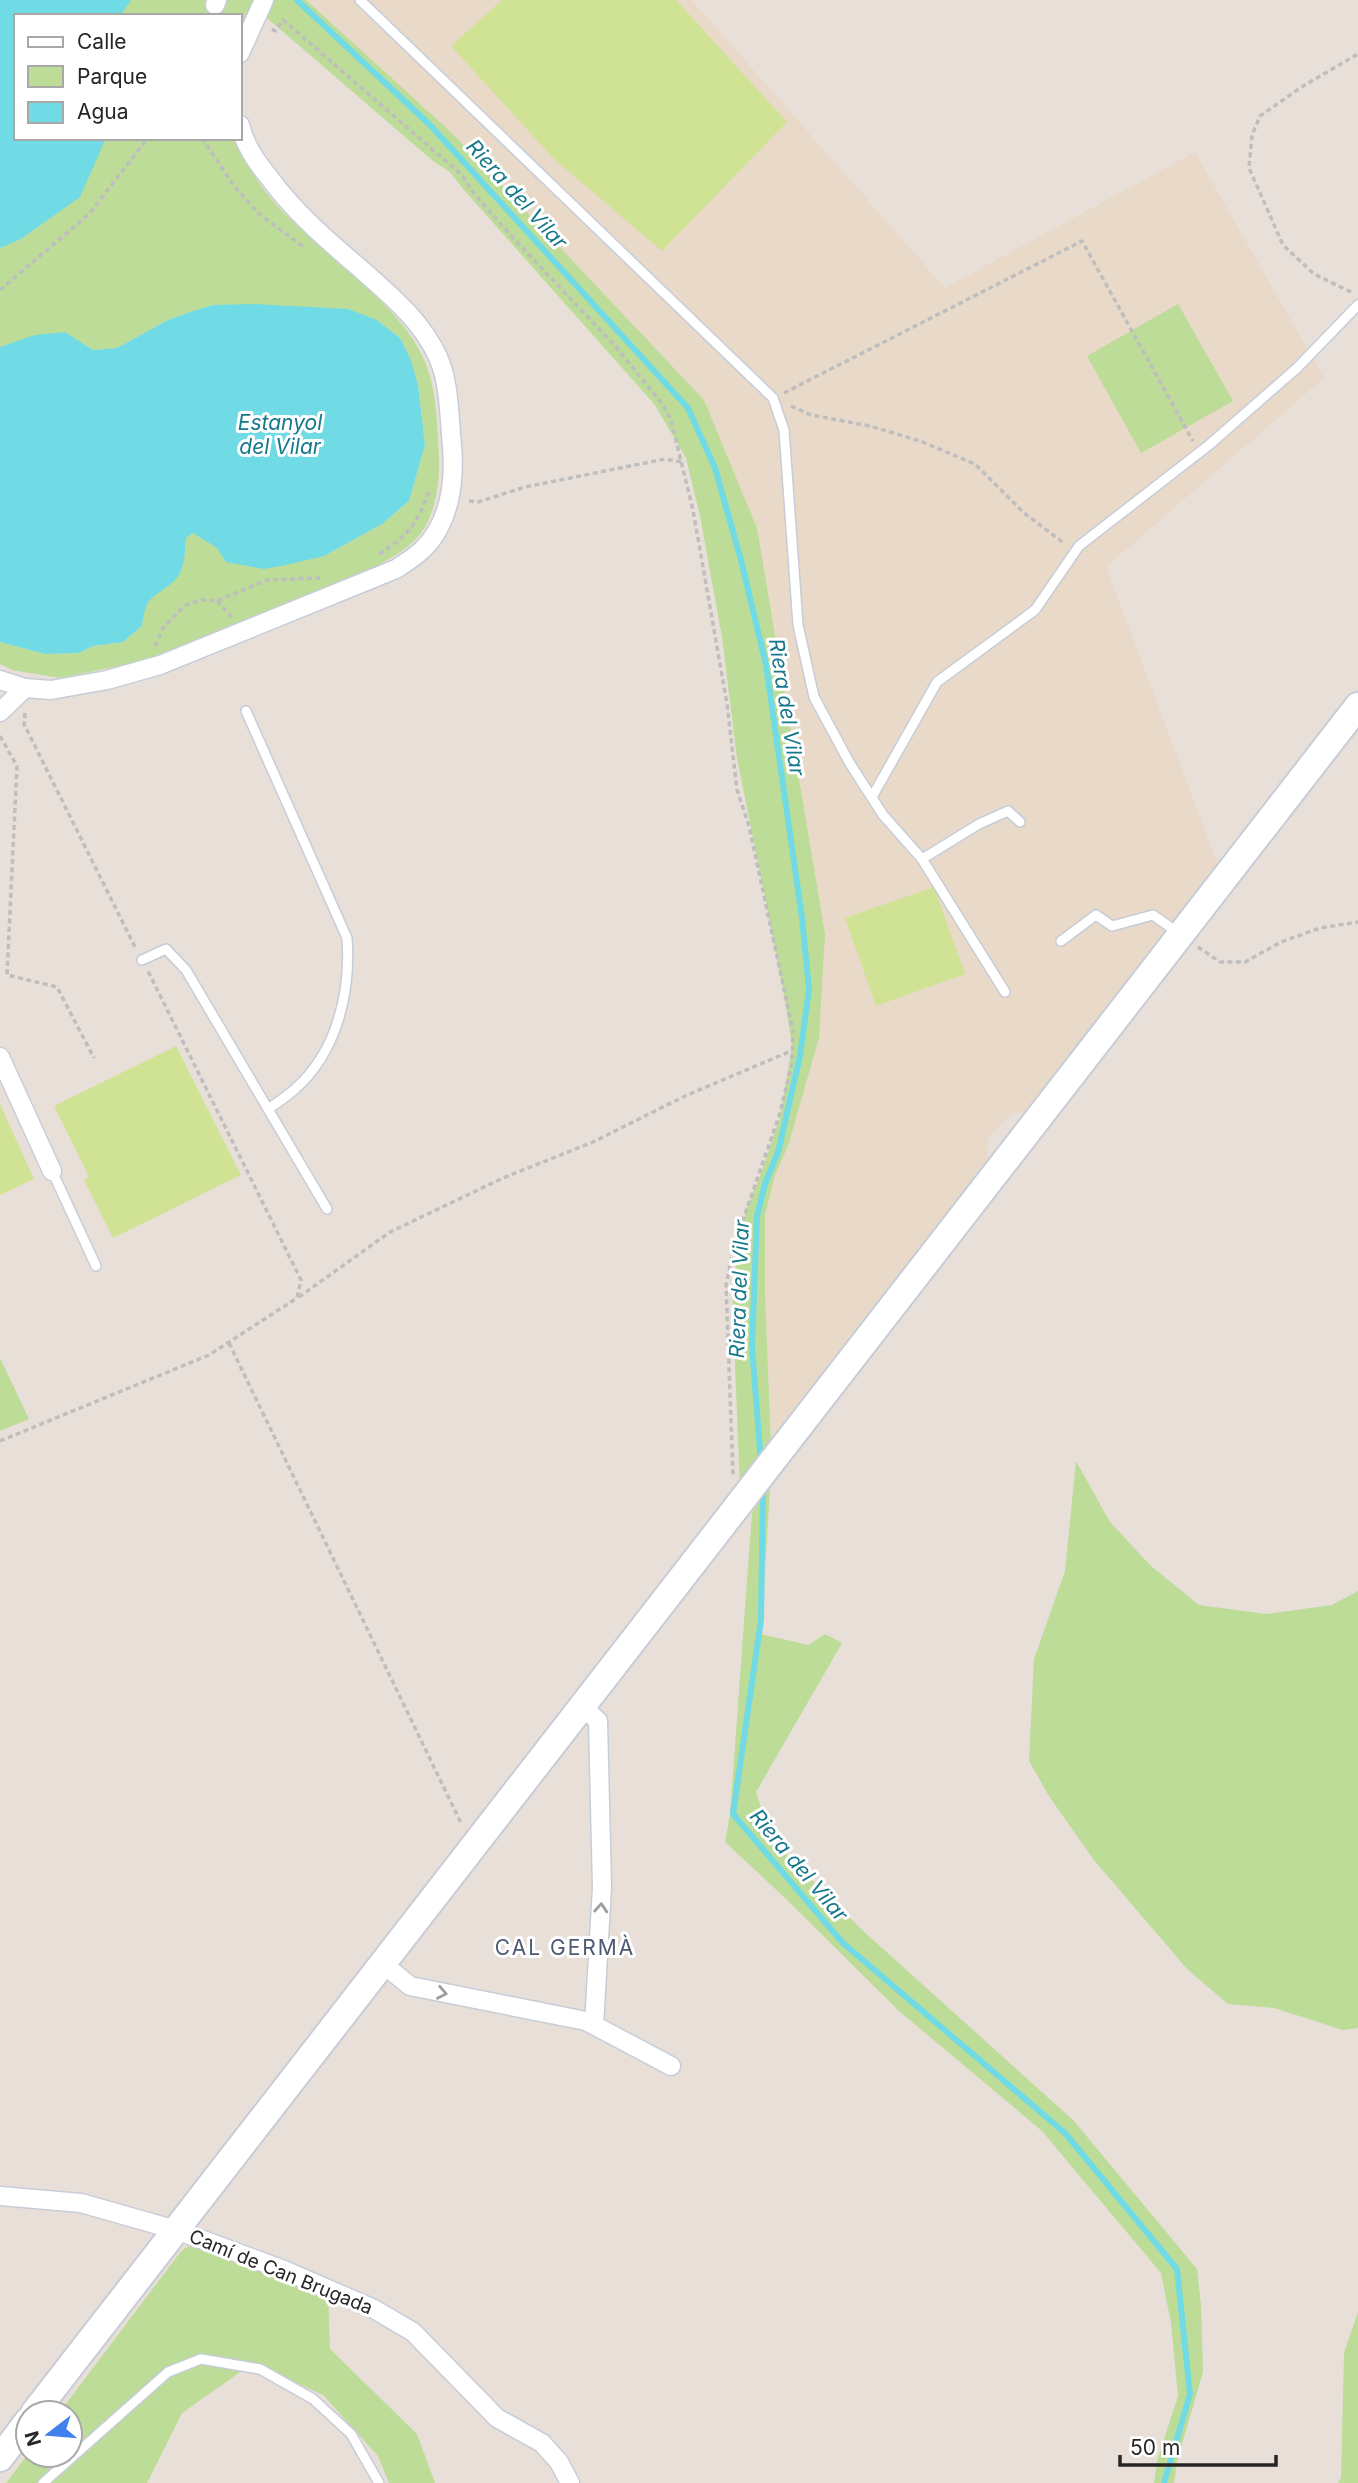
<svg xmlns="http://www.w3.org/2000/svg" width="1358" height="2483" font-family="Inter,sans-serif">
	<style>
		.education { fill: #e9d9c8 }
		.green { fill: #bcdc98 }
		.pitch { fill: #d0e394 }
		.water { fill: #71dbe5 }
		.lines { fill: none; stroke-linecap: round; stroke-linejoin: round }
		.stream { stroke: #71dbe5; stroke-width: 6 }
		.lane-casing { stroke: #c7cdd8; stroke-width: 12 }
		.street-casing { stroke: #c7cdd8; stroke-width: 21 }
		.secondary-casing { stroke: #c7cdd8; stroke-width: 30 }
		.path { stroke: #bebebe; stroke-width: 3.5; stroke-dasharray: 5 3.5; stroke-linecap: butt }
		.lane { stroke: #fff; stroke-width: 9 }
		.street { stroke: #fff; stroke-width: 18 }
		.secondary { stroke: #fff; stroke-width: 26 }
		.oneway { stroke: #9d9d9d }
		.labels { text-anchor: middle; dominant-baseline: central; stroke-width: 6; stroke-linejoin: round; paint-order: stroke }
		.street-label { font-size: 19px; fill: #262626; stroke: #fff }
		.water-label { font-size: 21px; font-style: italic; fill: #16788b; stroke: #fff }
		.neighbourhood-label { font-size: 21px; letter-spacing: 2px; fill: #4b5973; stroke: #fff }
	</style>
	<rect width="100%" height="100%" fill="#e8dfd8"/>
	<path class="education" d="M 306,0 L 692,0 L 945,288 L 1195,152 L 1324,378 L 1106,567 L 1218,865 L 1026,1114 L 1012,1112 L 987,1140 L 988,1163 L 771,1446 L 765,1295 L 765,1215 L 775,1175 L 788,1146 L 819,1038 L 704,400 L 453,134 Z"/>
	<g class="green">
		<path d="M 99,0 L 306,0 L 453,134 L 704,400 L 757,528 L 825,934 L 819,1038 L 788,1146 L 775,1175 L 765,1215 L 765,1295 L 771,1446 L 740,1489 L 732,1288 L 746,1210 L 762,1171 L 780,1117 L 792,1046 L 784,994 L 737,758 L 722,637 L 700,516 L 686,458 L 655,405 L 464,190 L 450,172 L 433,161 L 252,5 L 240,25 L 240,16 L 105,16 Z"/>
		<path d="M 68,138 L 233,138 C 247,168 267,197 291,220 C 332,260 404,309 425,362 C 437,391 437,425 439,456 C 440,480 436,513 421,533 C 410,547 394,556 379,565 L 143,661 L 60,678 L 12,670 L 0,664 L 0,642 L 45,654 L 79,653 L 93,646 L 123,642 L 142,626 L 144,610 L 152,596 L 174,581 L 185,552 L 186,538 L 193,533 L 217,548 L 226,562 L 324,556 L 382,524 L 409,501 L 425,445 L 418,385 L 411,360 L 400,338 L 377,320 L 213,305 L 168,320 L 117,348 L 93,350 L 65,332 L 0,347 L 0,248 L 5,246 Z"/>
		<path d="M 1178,304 L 1233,401 L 1141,453 L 1087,356 Z"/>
		<path d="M 0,1358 L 29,1419 L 0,1431 Z"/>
		<path d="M 1076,1461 L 1110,1522 L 1151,1566 L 1199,1605 L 1266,1614 L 1332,1605 L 1358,1591 L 1358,2028 L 1343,2030 L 1274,2008 L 1228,2004 L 1188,1970 L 1093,1859 L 1049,1796 L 1029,1761 L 1034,1659 L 1065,1571 Z"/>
		<path d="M 770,1489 L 761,1634 L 808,1645 L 825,1634 L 842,1643 L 756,1792 L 771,1839 L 861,1929 L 1074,2121 L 1197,2269 L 1201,2305 L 1203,2372 L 1177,2461 L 1174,2483 L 1154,2483 L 1157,2461 L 1178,2396 L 1171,2323 L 1161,2273 L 1042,2131 L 899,2011 L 784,1897 L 725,1842 L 730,1815 L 752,1512 Z"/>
		<path d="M 193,2244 L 328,2292 L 330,2349 L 417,2434 L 435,2483 L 389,2483 L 378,2456 L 323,2395 L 253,2363 L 182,2413 L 147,2483 L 6,2483 L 28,2454 L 70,2455 L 70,2413 L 59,2413 L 182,2250 Z"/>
		<path d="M 1358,2312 L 1358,2483 L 1338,2483 L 1341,2478 L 1344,2353 Z"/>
	</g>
	<g class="pitch">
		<path d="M 502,0 L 676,0 L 787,122 L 662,251 L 555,160 L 451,46 Z"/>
		<path d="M 934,887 L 965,974 L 876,1006 L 845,918 Z"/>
		<path d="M 176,1046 L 241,1175 L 113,1238 L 84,1180 L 89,1177 L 54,1106 Z"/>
		<path d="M 0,1104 L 34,1179 L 0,1195 Z"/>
	</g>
	<g class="water">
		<path d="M 0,0 L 131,0 L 120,16 L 16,16 L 16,138 L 106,138 L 80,197 L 21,239 L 0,248 Z"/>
		<path d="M 254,304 L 348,309 L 377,320 L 400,338 L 411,360 L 418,385 L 425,445 L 409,501 L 382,524 L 324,556 L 286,565 L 264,569 L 226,562 L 217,548 L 193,533 L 186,538 C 185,553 185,572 173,582 C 152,600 146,594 142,626 L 123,642 L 93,646 L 79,653 L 45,654 L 0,642 L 0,347 L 35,335 L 65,332 L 93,350 L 117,348 L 168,320 L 193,311 L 213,305 Z"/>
	</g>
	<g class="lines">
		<g class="stream">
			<path d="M 297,0 L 430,125 L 688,408 L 715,468 L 741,560 L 766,665 L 802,918 L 809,989 L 800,1056 L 778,1152 L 765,1184 L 757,1216 L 752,1347 L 761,1463"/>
			<path d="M 763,1488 L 761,1620 L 733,1814 L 843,1943 L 1065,2133 L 1177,2269 L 1190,2394 L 1164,2483"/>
		</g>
		<g class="lane-casing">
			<g id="lane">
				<path d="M 360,0 L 773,398 L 784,430 L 798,625 L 814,697 L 849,762 L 883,815 L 922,859 L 1005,992"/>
				<path d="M 246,711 L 347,938 C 351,992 337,1052 295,1089 C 286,1097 277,1103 268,1109"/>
				<path d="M 872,797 L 937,682 L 1035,610 L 1079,546 L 1209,445 L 1297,368 L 1358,305"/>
				<path d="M 922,859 L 979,824 L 1008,811 L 1020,822"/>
				<path d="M 1061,941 L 1096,915 L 1112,926 L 1153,915 L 1180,934"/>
				<path d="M 142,960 L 166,949 L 186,970 L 327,1209"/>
				<path d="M 52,1171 L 96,1266"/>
				<path d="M 43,2483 L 168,2372 L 201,2359 L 260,2369 L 313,2399 L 351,2434 L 379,2483"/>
			</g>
		</g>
		<g class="street-casing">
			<g id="street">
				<path d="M 215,5 L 217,0"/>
				<path d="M 240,53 L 264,0"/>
				<path d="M 0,680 L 25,688 L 51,690 L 107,680 L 160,665 L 396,569 C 405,563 415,557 422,550 C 450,524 455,481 452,446 C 449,417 450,384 438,357 C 421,320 391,296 362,270 C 328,241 294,212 268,176 C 255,160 245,145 240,125"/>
				<path d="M 0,712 L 25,688"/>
				<path d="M 0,1057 L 52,1171"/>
				<path d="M 582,1706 L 598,1721 L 602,1887 L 594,2025"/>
				<path d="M 382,1963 L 410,1986 L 586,2021 L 671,2066"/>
				<path d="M 0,2196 L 81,2203 L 176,2230 L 284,2270 L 374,2309 L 413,2332 L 497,2418 L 542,2443 L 559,2462 L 570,2483"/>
			</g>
		</g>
		<g class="secondary-casing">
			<g id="secondary">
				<path d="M 34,2413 L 1358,706"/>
				<path d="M 0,2458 L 28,2421"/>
			</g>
		</g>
		<g class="path">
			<path d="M 272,29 L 275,31 L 283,20 L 462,175 L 471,190 L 515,240 L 616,347 L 663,405 L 671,420 L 693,510 L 727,704 L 737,790 L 749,826 L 793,1031 L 792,1063 L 780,1113 L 735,1243 L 726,1285 L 733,1475"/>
			<path d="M 202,138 L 234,186 L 259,214 L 305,248"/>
			<path d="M 0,290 L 89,214 L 148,138"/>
			<path d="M 1351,292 L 1314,274 L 1283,245 L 1249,168 L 1252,135 L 1260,116 L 1303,86 L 1358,54"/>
			<path d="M 784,393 L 1082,241 L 1193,441"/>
			<path d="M 791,406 L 811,415 L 870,426 L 920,441 L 975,464 L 1024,513 L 1065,544"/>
			<path d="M 469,501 L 478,502 L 525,487 L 665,459 L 682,462"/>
			<path d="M 379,554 C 409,535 417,524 429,491"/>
			<path d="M 217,601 L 232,617"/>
			<path d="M 155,646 L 163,628 L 184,606 L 201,600 L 217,601 L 267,580 L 320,578"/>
			<path d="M 25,713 L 24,724 L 136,949"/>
			<path d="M 0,736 L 17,766 L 7,975 L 57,987 L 94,1058"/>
			<path d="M 1198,947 L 1220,962 L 1245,962 L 1281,942 L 1320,928 L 1358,922"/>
			<path d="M 299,1297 L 390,1232 L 503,1178 L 593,1142 L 685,1096 L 791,1051"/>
			<path d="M 229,1343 L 461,1823"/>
			<path d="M 0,1441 L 209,1355 L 297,1298 L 301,1280 L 148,971"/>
		</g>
		<use href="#lane" class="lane"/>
		<use href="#street" class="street"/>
		<use href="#secondary" class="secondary"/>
	</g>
	<defs><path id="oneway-chevron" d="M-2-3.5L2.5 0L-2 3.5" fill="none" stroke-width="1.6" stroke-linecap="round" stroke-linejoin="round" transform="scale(1.75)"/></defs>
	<g class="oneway">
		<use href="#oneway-chevron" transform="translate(601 1908) rotate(-86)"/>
		<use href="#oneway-chevron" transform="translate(442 1993) rotate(11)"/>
	</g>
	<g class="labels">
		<g class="street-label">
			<text transform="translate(281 2272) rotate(22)">Camí de Can Brugada</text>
		</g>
		<g class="water-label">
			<text transform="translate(517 194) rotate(48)">Riera del Vilar</text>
			<text x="280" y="422">Estanyol<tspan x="280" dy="24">del Vilar</tspan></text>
			<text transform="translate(787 707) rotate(81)">Riera del Vilar</text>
			<text transform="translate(739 1289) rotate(-88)">Riera del Vilar</text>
			<text transform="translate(799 1865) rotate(50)">Riera del Vilar</text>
		</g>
		<g class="neighbourhood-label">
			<text x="565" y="1947">CAL GERMÀ</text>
		</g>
	</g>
	<rect x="14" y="14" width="228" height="126" fill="#ffffff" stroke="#a8a8a8" stroke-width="2"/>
	<rect x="28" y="37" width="35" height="10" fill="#ffffff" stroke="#a8a8a8" stroke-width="2"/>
	<text x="77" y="49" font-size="21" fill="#262626">Calle</text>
	<rect x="28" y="66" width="35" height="21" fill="#bcdc98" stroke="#a8a8a8" stroke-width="2"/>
	<text x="77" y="84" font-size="21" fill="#262626">Parque</text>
	<rect x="28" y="102" width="35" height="21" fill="#71dbe5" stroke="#a8a8a8" stroke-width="2"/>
	<text x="77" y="119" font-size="21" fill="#262626">Agua</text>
	<g transform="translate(49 2434) rotate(254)"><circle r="33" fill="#ffffff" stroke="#a8a8a8" stroke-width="2"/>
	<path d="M0-5L12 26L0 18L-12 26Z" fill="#4181ec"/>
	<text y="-10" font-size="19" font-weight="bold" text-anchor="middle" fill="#262626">N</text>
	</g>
	<path d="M1120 2455v10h156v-10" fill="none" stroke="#262626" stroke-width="3.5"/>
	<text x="1130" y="2455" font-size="21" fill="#262626" stroke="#ffffff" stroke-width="5" paint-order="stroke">50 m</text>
</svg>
